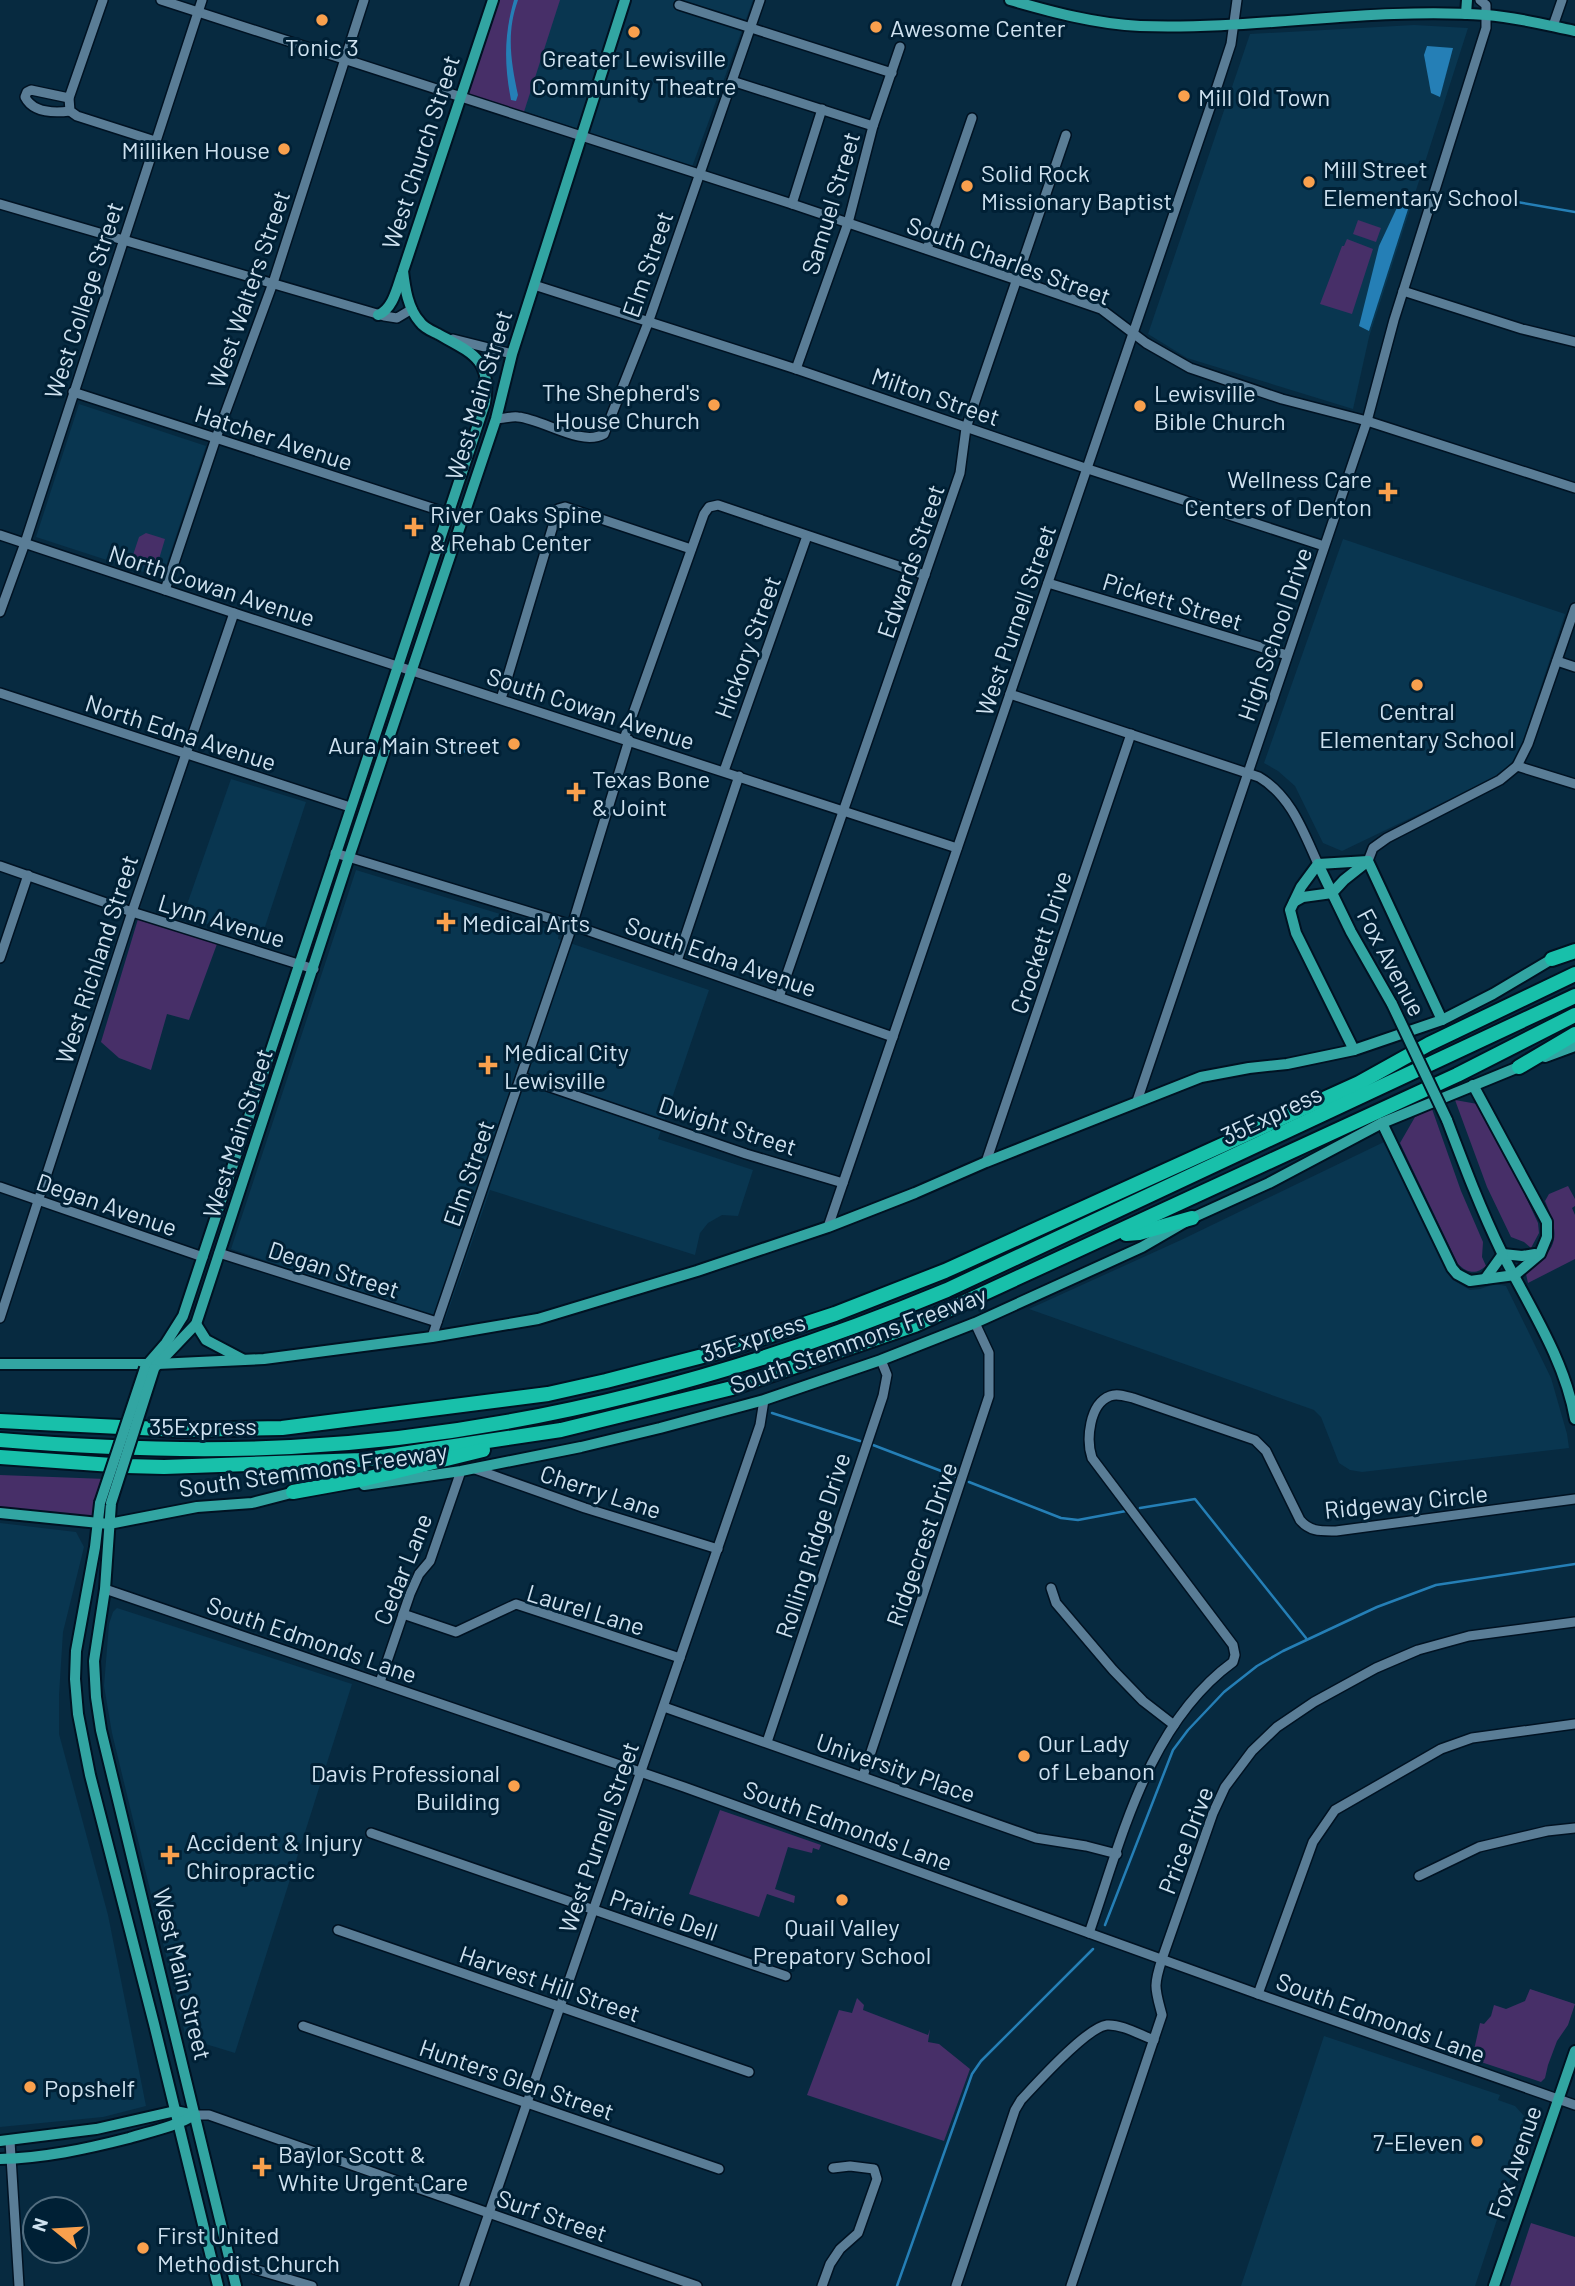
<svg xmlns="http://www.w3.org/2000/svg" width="1575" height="2286" font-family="Barlow,sans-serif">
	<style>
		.built { fill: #093650 }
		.green { fill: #472f68 }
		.water { fill: #257fb6 }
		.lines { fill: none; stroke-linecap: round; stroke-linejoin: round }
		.stream { stroke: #257fb6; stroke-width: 2.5 }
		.minor-casing { stroke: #001222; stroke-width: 12 }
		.major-casing { stroke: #001222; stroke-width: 14 }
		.highway-casing { stroke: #001222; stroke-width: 18 }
		.minor { stroke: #5a7d96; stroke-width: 9 }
		.major { stroke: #32a5a2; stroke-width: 10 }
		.highway { stroke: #18c0aa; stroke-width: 14 }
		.major-bridge-casing { stroke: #001222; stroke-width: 14; stroke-linecap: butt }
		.major-bridge { stroke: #32a5a2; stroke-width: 10 }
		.poi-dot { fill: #f9a04d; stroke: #002035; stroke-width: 2.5 }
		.labels { text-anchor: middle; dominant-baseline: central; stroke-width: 6; stroke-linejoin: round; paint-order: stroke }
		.poi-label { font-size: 24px; fill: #cfe2f0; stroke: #002035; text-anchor: start }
		.street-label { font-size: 24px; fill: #cfe2f0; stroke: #002035 }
	</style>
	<rect width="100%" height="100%" fill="#072a40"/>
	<g class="built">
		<path d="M 503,0 L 753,0 L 692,167 L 473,94 Z"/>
		<path d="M 1414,25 L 1468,28 L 1369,337 L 1353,409 L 1187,358 L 1148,334 L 1250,34 Z"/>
		<path d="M 79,404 L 206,446 L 162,578 L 36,537 Z"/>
		<path d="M 1343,539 L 1565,614 L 1518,755 L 1509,766 L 1496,777 L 1342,851 L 1323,843 L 1295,786 L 1278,771 L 1264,763 Z"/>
		<path d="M 231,779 L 306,802 L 260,942 L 183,916 Z"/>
		<path d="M 356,870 L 559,932 L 558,939 L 709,990 L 658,1139 L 753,1170 L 738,1216 L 722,1215 L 708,1223 L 700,1233 L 695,1255 L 490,1190 L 445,1320 L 231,1249 Z"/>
		<path d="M 1384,1142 L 1453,1280 L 1470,1290 L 1480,1289 L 1495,1284 L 1506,1286 L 1551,1378 L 1567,1434 L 1569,1448 L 1362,1472 L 1350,1470 L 1339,1463 L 1321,1417 L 1314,1410 L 1029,1309 L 1181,1240 Z"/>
		<path d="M 0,1523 L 76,1532 L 84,1547 L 63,1632 L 59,1695 L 59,1734 L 108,1915 L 146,2106 L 103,2117 L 0,2127 Z"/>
		<path d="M 117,1608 L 352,1684 L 235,2053 L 186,2038 L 112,1733 L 104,1686 L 109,1624 L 113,1612 Z"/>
		<path d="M 1324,2036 L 1500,2095 L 1498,2100 L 1515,2106 L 1525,2117 L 1527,2129 L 1475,2286 L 1241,2286 Z"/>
	</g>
	<g class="green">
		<path d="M 493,0 L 560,0 L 522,118 L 461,98 Z"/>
		<path d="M 1358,220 L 1381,228 L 1376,242 L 1353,234 Z"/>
		<path d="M 1347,239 L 1373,249 L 1352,314 L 1320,304 L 1342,246 L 1344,246 Z"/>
		<path d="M 146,533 L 165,539 L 159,559 L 146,566 L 131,561 L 139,537 Z"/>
		<path d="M 138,919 L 217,944 L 189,1020 L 167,1014 L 151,1070 L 119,1058 L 101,1042 Z"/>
		<path d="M 1455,1100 L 1483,1105 L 1538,1223 L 1539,1233 L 1531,1248 L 1524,1242 L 1511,1237 L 1487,1187 Z"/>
		<path d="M 1432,1109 L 1461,1191 L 1483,1242 L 1482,1257 L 1486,1266 C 1476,1275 1467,1273 1458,1264 L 1400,1143 L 1415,1117 Z"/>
		<path d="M 1568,1186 L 1575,1199 L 1575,1206 L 1572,1208 L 1575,1215 L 1575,1259 L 1528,1283 L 1526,1274 C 1531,1266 1536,1264 1542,1258 C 1562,1242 1554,1222 1545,1201 L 1549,1194 Z"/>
		<path d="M 0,1475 L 106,1479 L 108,1519 L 0,1507 Z"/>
		<path d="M 720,1810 L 821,1845 L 819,1850 L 813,1848 L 812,1853 L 788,1847 L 775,1889 L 795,1896 L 794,1903 L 767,1894 L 759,1917 L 689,1894 Z"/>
		<path d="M 1530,1989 L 1575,2004 L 1568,2025 L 1557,2041 L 1548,2065 L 1545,2078 L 1541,2082 L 1472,2059 L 1480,2023 L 1484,2024 L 1491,2016 L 1494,2005 L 1506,2009 L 1525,2001 Z"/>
		<path d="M 857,1998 L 864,2005 L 863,2010 L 928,2035 L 930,2029 L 928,2042 L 939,2044 L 970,2069 L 944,2141 L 807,2095 L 839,2010 L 852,2013 Z"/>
		<path d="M 1531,2223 L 1575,2237 L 1575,2286 L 1510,2286 Z"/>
	</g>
	<g class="water">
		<path d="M 514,0 L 518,0 C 506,33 511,62 518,95 L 516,101 L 511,100 C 504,64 504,35 514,0 Z"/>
		<path d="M 1427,46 L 1453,48 L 1440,97 L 1431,93 L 1424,55 Z"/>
		<path d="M 1401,199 L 1410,203 L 1369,331 L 1359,326 L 1379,246 Z"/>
		<path d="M 454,740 L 458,740 L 461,744 L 465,742 L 469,751 L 460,754 L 446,750 L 443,745 Z"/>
	</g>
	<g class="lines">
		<g class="stream">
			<path d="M 1511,201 L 1575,212"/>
			<path d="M 772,1413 L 860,1441"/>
			<path d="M 873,1445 L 957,1477"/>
			<path d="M 969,1482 L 1061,1518 L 1078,1520 L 1126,1511"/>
			<path d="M 1140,1508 L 1195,1499 L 1306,1638"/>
			<path d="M 1105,1925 L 1173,1750 L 1188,1730 L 1224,1692 L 1257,1666 L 1283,1651 L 1377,1607 L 1436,1585 L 1575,1564"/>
			<path d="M 897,2286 L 972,2074 L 981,2061 L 1093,1949"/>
		</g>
		<g class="minor-casing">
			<g id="minor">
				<path d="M 103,0 L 69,98 L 70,111 L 77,116 L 155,141"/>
				<path d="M 161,0 L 792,204 L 1017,280 L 1101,309 L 1146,343 L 1190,368 L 1282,399 L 1367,421 L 1575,488"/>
				<path d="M 679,5 L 892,73"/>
				<path d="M 1553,26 L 1562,0"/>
				<path d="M 732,81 L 873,126"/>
				<path d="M 69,98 L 31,90 L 27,92 L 25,97 C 33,113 54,113 70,111"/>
				<path d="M 0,204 L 384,316 L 397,318 L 412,309"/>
				<path d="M 792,204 L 822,109"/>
				<path d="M 927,249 L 972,118"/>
				<path d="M 534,285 L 796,369 L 1088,469 L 1324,546"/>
				<path d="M 1403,291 L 1522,329 L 1575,342"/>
				<path d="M 453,339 L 512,354"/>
				<path d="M 796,369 L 848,223 L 873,126 L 900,47"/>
				<path d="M 73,392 L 463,518"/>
				<path d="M 496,419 C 503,419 511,416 518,417 C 543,419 581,447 604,434 L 648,323 L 760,0"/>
				<path d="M 0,535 L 234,613 L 957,848"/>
				<path d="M 1048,583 L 1287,655"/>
				<path d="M 165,590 L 216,438 L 273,283 L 364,0"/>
				<path d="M 0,612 L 25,543 L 202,0"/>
				<path d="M 1557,661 L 1575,667"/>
				<path d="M 0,693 L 350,807"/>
				<path d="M 1010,694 L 1259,777 C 1291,796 1303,831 1318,864"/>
				<path d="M 501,699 L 558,509 L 565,507 L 691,549"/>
				<path d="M 624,739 L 704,514 L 709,507 L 718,505 L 925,575"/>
				<path d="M 1517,766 L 1575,784"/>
				<path d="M 724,771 L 807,536"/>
				<path d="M 335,853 L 572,925 L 893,1037"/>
				<path d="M 1368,861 L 1373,848 L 1387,838 L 1500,780 L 1517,766 L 1528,744 L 1575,608"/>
				<path d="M 0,866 L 132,912 L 314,969"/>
				<path d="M 0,958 L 28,875"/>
				<path d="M 677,961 L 739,776"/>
				<path d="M 779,997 L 960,473 L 966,428 L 1066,135"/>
				<path d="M 521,1077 L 746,1154 L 843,1183"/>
				<path d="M 1137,1101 L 1367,421 L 1394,320 L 1486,28 L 1486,5 L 1480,0"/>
				<path d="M 986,1162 L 1131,734"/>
				<path d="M 0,1187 L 203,1257"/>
				<path d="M 828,1227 L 1213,99 L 1231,44 L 1237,0"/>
				<path d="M 219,1253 L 437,1322"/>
				<path d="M 0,1318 L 132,912 L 234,613"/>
				<path d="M 432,1337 L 571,929 L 629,740"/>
				<path d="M 475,1469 L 585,1508 L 718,1549"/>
				<path d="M 1051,1588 L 1056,1603 L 1113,1670 L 1143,1701 L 1174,1725"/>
				<path d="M 105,1589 L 684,1787 L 1258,1994 L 1575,2105"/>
				<path d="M 403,1614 L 456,1632 L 516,1604 L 680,1658"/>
				<path d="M 380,1682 L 410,1594 L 419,1574 L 430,1561 L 461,1471"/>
				<path d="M 664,1707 L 1036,1838 L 1086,1846 L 1117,1854"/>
				<path d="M 767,1742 L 883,1396 L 887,1375 L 881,1360"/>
				<path d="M 863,1776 L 989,1396 L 989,1353 L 975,1323"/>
				<path d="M 371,1833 L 786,1976"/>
				<path d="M 1419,1876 L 1479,1847 L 1547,1831 L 1575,1828"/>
				<path d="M 338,1930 L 749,2072"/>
				<path d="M 1089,1933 C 1122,1838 1148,1724 1233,1662 L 1235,1655 L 1233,1645 L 1092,1458 C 1086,1440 1089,1404 1110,1396 C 1117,1393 1125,1396 1133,1398 L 1255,1440 L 1266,1451 L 1300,1520 C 1310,1532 1321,1531 1336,1531 L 1575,1499"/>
				<path d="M 1258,1994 L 1313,1842 L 1335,1810 L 1441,1749 L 1472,1738 L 1575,1724"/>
				<path d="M 303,2026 L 719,2169"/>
				<path d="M 195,2115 L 209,2115 L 697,2286"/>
				<path d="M 10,2141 L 19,2286"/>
				<path d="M 230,2262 L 312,2286"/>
				<path d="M 464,2286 L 760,1425 L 764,1400"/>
				<path d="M 822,2286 L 830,2264 L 840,2249 L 858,2233 L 877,2179 L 874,2169 L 850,2166 L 833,2168"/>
				<path d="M 956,2286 L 1015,2110 L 1021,2100 C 1036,2084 1087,2027 1107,2025 C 1122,2024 1140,2035 1154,2040"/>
				<path d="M 1071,2286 L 1162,2015 C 1155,1988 1153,1987 1162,1959 L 1213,1813 L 1225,1787 L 1252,1751 L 1277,1727 L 1314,1702 L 1376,1668 L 1418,1650 L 1469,1636 L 1575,1622"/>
			</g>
		</g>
		<g class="major-casing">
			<g id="major">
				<path d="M 1010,0 C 1052,12 1096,24 1140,26 C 1256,30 1370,7 1486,15 C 1516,17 1546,25 1575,31"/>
				<path d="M 1466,14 L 1467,0"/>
				<path d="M 378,315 C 393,309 397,288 402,274"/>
				<path d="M 1368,861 L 1442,1020"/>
				<path d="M 1318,864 L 1301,887 L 1290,910 L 1296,933 L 1354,1050"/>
				<path d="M 1318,864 L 1351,932 L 1392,1004"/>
				<path d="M 1318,864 L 1368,861"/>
				<path d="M 1294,902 L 1303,897 L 1332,893 L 1344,880 L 1368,861"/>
				<path d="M 1545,1057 L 1575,1046"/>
				<path d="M 1447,1120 C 1464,1165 1481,1210 1502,1253 C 1529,1306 1565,1360 1575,1419"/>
				<path d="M 1382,1123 L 1452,1268 L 1457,1274 L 1470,1281 L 1515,1275 L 1540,1254 L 1547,1237 L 1547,1222 L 1473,1085"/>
				<path d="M 1503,1254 L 1522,1256 L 1535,1254"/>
				<path d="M 1485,1279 L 1503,1254"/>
				<path d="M 196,1324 L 206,1340 L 242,1359"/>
				<path d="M 0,1364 L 157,1364 L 264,1359 L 432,1337 L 538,1319 L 697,1271 L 828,1227 L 915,1193 L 986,1162 L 1201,1077 L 1249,1068 L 1287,1064 L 1354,1050 L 1442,1020 L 1493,994 L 1557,956"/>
				<path d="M 146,1366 L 166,1343 L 183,1316 L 485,403 C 492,359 472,353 438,334 C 432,331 424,328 420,322 C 408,309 405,288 403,271 L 493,0"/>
				<path d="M 155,1367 L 196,1324 L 349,857 L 496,419 L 512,354 L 625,0"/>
				<path d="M 364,1485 L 461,1471 L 581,1447 L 660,1428 L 764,1400 L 881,1360 L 975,1323 L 1142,1247 L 1192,1218 L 1269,1183 L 1382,1123 L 1526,1064"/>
				<path d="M 100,1503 L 95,1547 L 76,1651 L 75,1679 L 78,1714 L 90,1775 L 154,2024 L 218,2286"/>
				<path d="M 111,1503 L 105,1589 L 94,1661 L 96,1697 L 101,1730 L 236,2286"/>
				<path d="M 0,1513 L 109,1524 L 197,1507 L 252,1503 L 299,1491"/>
				<path d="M 0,2141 L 96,2129 L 175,2111 L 195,2115"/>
				<path d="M 0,2159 C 44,2158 86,2149 129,2138 C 152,2131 174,2127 195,2115"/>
				<path d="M 1494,2286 L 1575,2051"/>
			</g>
		</g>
		<g class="highway-casing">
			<g id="highway">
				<path d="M 1552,959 L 1575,951"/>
				<path d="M 1519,1067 L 1575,1034"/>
				<path d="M 1126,1234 L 1139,1233 L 1192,1218"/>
				<path d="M 0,1421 L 180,1430 L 282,1428 L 548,1394 L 606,1381 L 722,1351 L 835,1314 L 945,1271 L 1359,1083 L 1429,1044 L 1575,974"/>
				<path d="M 0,1440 C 97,1448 194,1452 291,1447 C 518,1435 738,1377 947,1290 L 1575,996"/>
				<path d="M 0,1457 L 126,1466 L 164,1467 L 362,1460 L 561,1430 L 732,1388 L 915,1325 L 1457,1075 L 1575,1015"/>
				<path d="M 293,1492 L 365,1479 L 483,1450"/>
			</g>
		</g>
		<use href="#minor" class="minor"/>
		<use href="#major" class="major"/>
		<use href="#highway" class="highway"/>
		<g class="major-bridge-casing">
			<g id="major-bridge">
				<path d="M 1392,1004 L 1447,1120"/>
				<path d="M 100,1503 L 145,1368"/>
				<path d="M 111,1503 L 154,1369"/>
			</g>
		</g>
		<use href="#major-bridge" class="major-bridge"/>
	</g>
	<g class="poi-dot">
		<circle cx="322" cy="20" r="7"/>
		<circle cx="876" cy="27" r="7"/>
		<circle cx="634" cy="32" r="7"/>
		<circle cx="1184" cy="96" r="7"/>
		<circle cx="284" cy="149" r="7"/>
		<circle cx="1309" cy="182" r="7"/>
		<circle cx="967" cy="186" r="7"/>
		<circle cx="714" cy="405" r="7"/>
		<circle cx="1140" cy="406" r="7"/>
		<path d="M1384.5 481.5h7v7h7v7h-7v7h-7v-7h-7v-7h7z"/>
		<path d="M410.5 516.5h7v7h7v7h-7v7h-7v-7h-7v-7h7z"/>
		<circle cx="1417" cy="685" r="7"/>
		<circle cx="514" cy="744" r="7"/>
		<path d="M572.5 781.5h7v7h7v7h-7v7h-7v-7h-7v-7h7z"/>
		<path d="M442.5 911.5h7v7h7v7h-7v7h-7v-7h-7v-7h7z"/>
		<path d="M484.5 1054.5h7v7h7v7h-7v7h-7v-7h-7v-7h7z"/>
		<circle cx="1024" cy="1756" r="7"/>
		<circle cx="514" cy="1786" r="7"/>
		<path d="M166.5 1844.5h7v7h7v7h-7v7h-7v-7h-7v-7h7z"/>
		<circle cx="842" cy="1900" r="7"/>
		<circle cx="30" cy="2087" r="7"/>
		<circle cx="1477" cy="2141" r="7"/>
		<path d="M258.5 2156.5h7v7h7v7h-7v7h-7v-7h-7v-7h7z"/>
		<circle cx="143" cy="2248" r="7"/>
	</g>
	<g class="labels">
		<g class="poi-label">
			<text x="890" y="27">Awesome Center</text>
			<text x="322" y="46" text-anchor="middle">Tonic 3</text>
			<text x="634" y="57" text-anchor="middle">Greater Lewisville<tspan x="634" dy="28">Community Theatre</tspan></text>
			<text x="1198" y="96">Mill Old Town</text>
			<text x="270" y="149" text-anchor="end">Milliken House</text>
			<text x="1323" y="168">Mill Street<tspan x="1323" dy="28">Elementary School</tspan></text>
			<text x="981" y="172">Solid Rock<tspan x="981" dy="28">Missionary Baptist</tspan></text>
			<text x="700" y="391" text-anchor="end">The Shepherd's<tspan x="700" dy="28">House Church</tspan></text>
			<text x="1154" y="392">Lewisville<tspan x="1154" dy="28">Bible Church</tspan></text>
			<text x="1372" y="478" text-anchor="end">Wellness Care<tspan x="1372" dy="28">Centers of Denton</tspan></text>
			<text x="430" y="513">River Oaks Spine<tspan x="430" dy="28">&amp; Rehab Center</tspan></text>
			<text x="1417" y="710" text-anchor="middle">Central<tspan x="1417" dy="28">Elementary School</tspan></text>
			<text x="500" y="744" text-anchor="end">Aura Main Street</text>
			<text x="592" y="778">Texas Bone<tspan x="592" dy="28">&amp; Joint</tspan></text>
			<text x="462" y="922">Medical Arts</text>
			<text x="504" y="1051">Medical City<tspan x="504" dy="28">Lewisville</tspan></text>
			<text x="1038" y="1742">Our Lady<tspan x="1038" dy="28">of Lebanon</tspan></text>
			<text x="500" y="1772" text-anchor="end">Davis Professional<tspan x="500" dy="28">Building</tspan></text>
			<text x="186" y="1841">Accident &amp; Injury<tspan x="186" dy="28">Chiropractic</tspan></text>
			<text x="842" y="1926" text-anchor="middle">Quail Valley<tspan x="842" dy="28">Prepatory School</tspan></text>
			<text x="44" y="2087">Popshelf</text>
			<text x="1463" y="2141" text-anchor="end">7-Eleven</text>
			<text x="278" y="2153">Baylor Scott &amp;<tspan x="278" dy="28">White Urgent Care</tspan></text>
			<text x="157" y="2234">First United<tspan x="157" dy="28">Methodist Church</tspan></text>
		</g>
		<g class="street-label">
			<text transform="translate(420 152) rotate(-72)">West Church Street</text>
			<text transform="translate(830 203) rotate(-73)">Samuel Street</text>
			<text transform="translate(1009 260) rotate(20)">South Charles Street</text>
			<text transform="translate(647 264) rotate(-71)">Elm Street</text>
			<text transform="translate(248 289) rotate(-71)">West Walters Street</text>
			<text transform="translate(83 300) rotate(-72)">West College Street</text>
			<text transform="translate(478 395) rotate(-73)">West Main Street</text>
			<text transform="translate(936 396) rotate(19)">Milton Street</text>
			<text transform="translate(274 437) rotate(18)">Hatcher Avenue</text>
			<text transform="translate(910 561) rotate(-71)">Edwards Street</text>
			<text transform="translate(212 585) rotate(18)">North Cowan Avenue</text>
			<text transform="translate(1173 601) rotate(17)">Pickett Street</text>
			<text transform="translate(1015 620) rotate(-71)">West Purnell Street</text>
			<text transform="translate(1274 634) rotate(-71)">High School Drive</text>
			<text transform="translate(747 647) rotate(-70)">Hickory Street</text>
			<text transform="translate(591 708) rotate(18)">South Cowan Avenue</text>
			<text transform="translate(181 732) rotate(18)">North Edna Avenue</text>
			<text transform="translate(222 920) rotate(17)">Lynn Avenue</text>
			<text transform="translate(1040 942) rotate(-72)">Crockett Drive</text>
			<text transform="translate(721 956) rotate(19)">South Edna Avenue</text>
			<text transform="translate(96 959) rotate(-72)">West Richland Street</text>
			<text transform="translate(1392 962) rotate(62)">Fox Avenue</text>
			<text transform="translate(1271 1114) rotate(-25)">35Express</text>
			<text transform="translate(728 1125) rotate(18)">Dwight Street</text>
			<text transform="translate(237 1133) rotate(-72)">West Main Street</text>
			<text transform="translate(468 1173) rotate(-71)">Elm Street</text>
			<text transform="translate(107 1204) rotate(19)">Degan Avenue</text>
			<text transform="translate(334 1269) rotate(18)">Degan Street</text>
			<text transform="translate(753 1337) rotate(-18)">35Express</text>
			<text transform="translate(858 1339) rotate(-20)">South Stemmons Freeway</text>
			<text x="203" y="1425">35Express</text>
			<text transform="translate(313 1469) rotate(-8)">South Stemmons Freeway</text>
			<text transform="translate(601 1491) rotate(18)">Cherry Lane</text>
			<text transform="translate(1406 1501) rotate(-6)">Ridgeway Circle</text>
			<text transform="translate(921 1544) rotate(-71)">Ridgecrest Drive</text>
			<text transform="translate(812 1545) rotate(-72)">Rolling Ridge Drive</text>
			<text transform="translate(402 1569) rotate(-68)">Cedar Lane</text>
			<text transform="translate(586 1609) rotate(17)">Laurel Lane</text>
			<text transform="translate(312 1639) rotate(19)">South Edmonds Lane</text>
			<text transform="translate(896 1767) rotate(19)">University Place</text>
			<text transform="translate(848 1825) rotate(20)">South Edmonds Lane</text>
			<text transform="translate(598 1837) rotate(-71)">West Purnell Street</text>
			<text transform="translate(1185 1840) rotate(-69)">Price Drive</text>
			<text transform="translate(664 1914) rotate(19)">Prairie Dell</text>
			<text transform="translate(183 1974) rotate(76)">West Main Street</text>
			<text transform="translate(550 1983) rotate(19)">Harvest Hill Street</text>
			<text transform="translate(1381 2017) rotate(20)">South Edmonds Lane</text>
			<text transform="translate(517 2079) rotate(19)">Hunters Glen Street</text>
			<text transform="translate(1514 2162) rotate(-71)">Fox Avenue</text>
			<text transform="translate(552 2215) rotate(19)">Surf Street</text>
		</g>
	</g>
	<g transform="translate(56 2230) rotate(288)"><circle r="33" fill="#002035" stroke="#536e80" stroke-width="2"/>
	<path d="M0-5L12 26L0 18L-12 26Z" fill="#f9a04d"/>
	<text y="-10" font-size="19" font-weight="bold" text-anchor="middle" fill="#cfe2f0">N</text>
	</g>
</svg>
